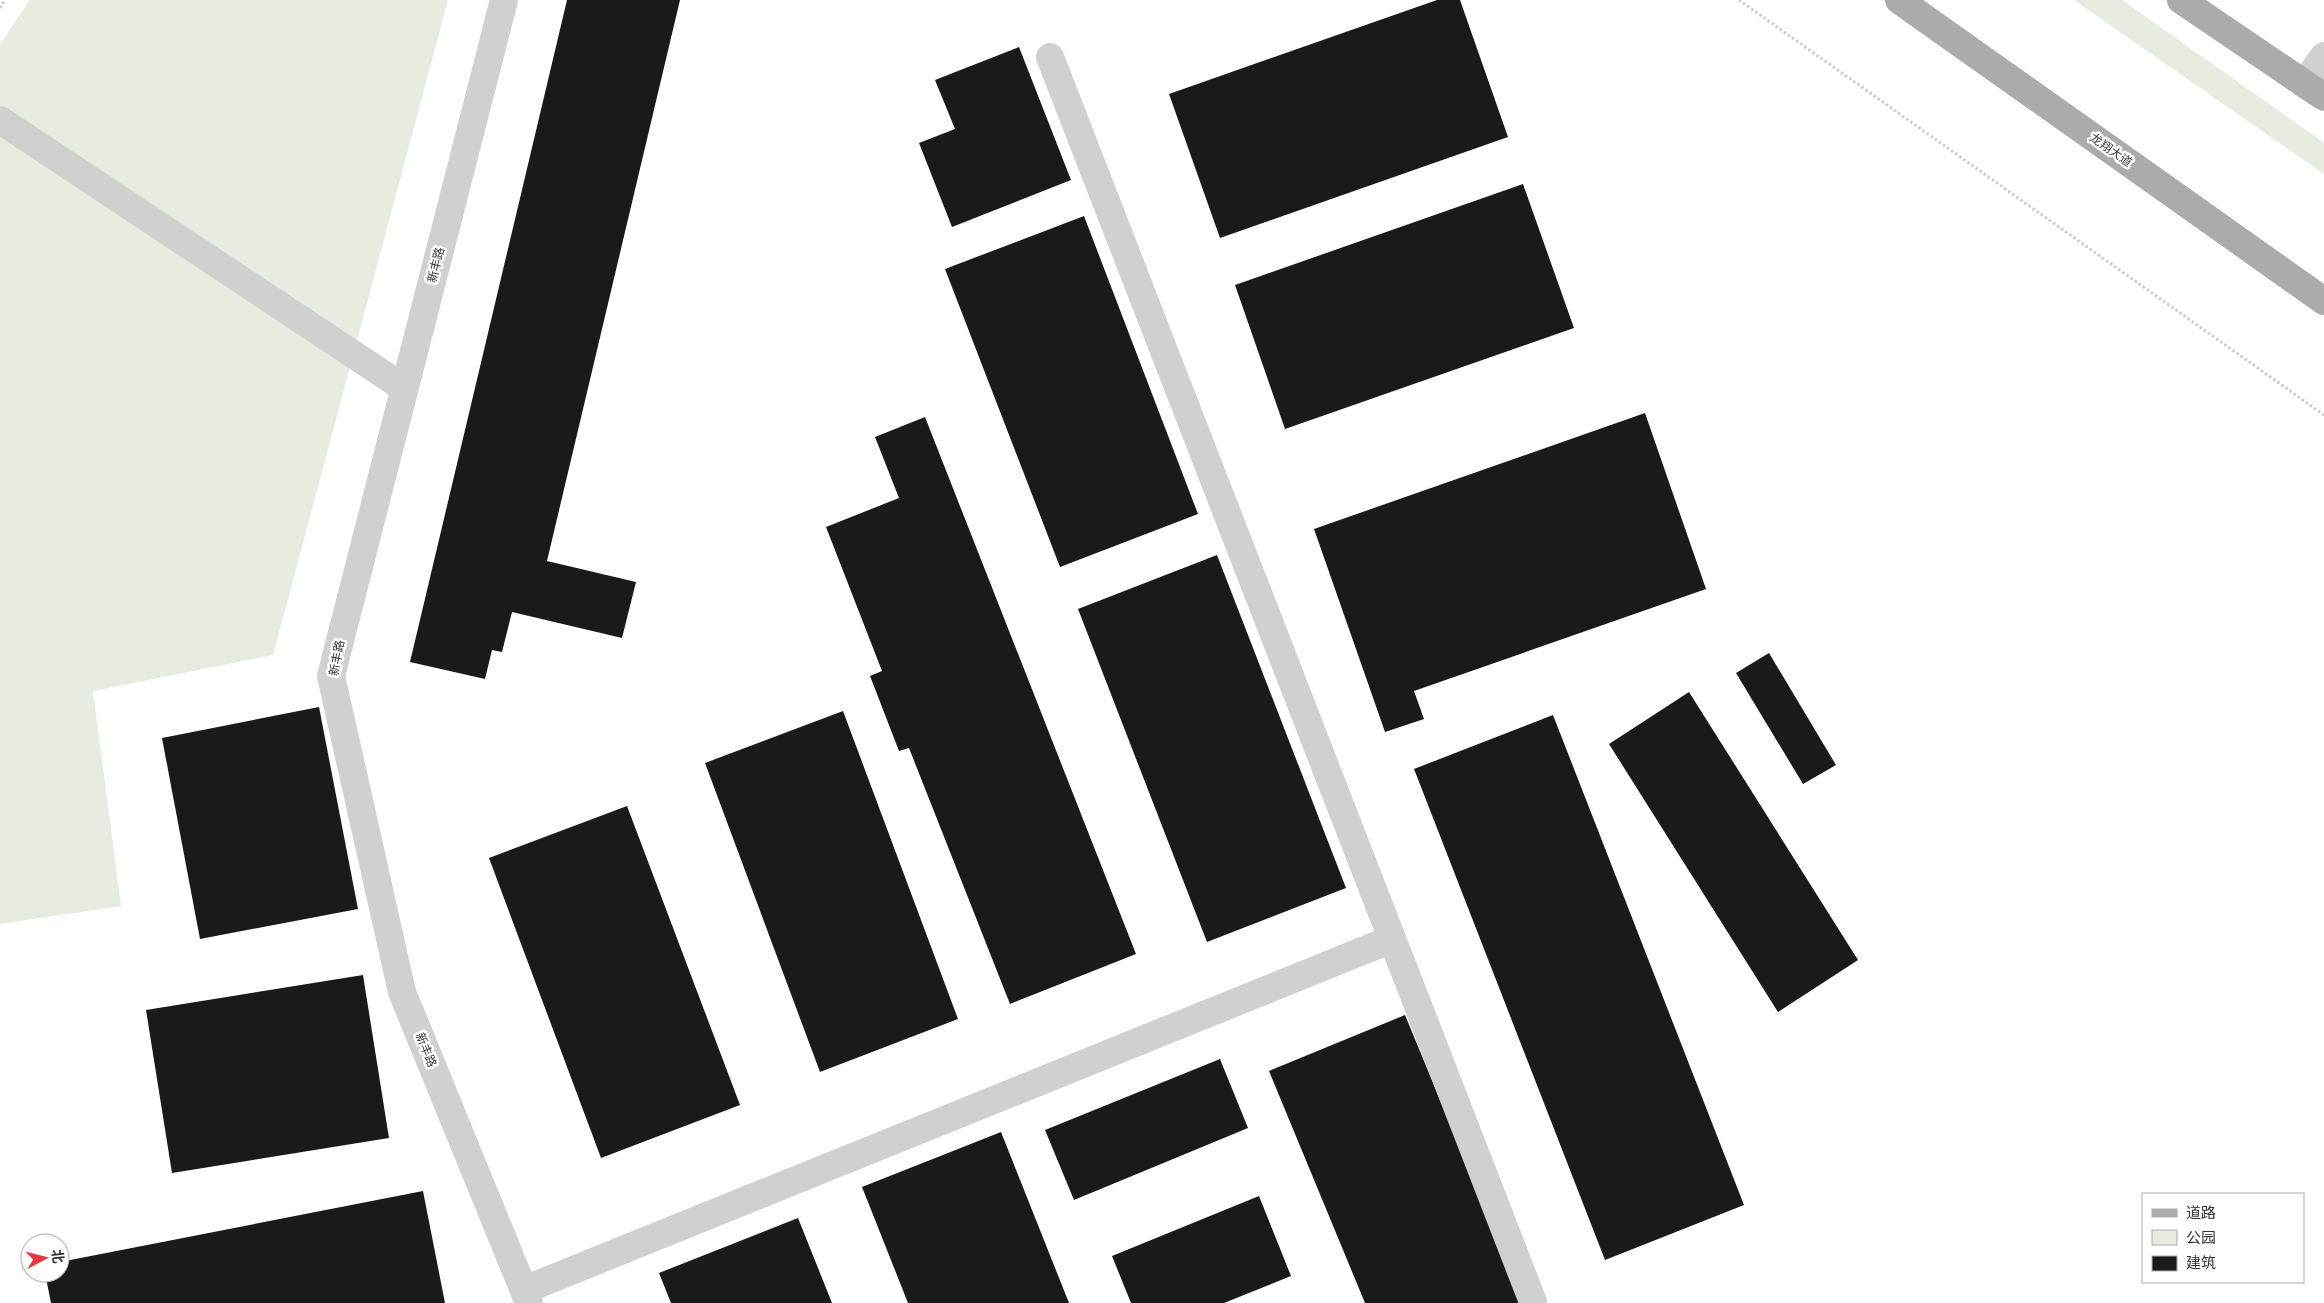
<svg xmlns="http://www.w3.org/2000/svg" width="2324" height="1303" font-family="'Roboto Condensed','Noto Sans SC',sans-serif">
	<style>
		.green { fill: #e6ecdf }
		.building { fill: #1a1a1a }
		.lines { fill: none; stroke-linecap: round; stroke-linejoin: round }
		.path { stroke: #cdcdcd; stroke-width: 3; stroke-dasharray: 2.5 2.5; stroke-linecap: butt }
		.minor { stroke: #d0d0d0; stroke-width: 28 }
		.major { stroke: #ababab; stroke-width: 28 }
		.labels { text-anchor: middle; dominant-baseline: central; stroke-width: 5; stroke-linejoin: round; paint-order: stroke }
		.street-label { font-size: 12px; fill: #333; stroke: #fff }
	</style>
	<rect width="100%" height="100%" fill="#fff"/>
	<g class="green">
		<path d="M 30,0 L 448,0 L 273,655 L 93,691 L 121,906 L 0,924 L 0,44 Z"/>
		<path d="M 2074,0 L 2122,0 L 2324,143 L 2324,174 Z"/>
	</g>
	<g class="building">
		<path d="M 567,0 L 680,0 L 547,561 L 636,582 L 622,638 L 512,612 L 502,652 L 492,650 L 485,679 L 410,662 Z"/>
		<path d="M 1437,0 L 1460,0 L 1508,137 L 1220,238 L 1169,94 Z"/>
		<path d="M 1019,47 L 1071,180 L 952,227 L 919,143 L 955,129 L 935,80 Z"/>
		<path d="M 1523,184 L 1574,328 L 1285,429 L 1235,285 Z"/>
		<path d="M 1084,216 L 1198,514 L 1060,567 L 945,269 Z"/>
		<path d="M 1645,413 L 1706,589 L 1414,691 L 1424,719 L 1385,732 L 1314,529 Z"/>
		<path d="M 925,417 L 1136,954 L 1010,1004 L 909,748 L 899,751 L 870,676 L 882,671 L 826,527 L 899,498 L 875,437 Z"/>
		<path d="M 1217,555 L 1346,888 L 1207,942 L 1078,609 Z"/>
		<path d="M 1769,653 L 1836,765 L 1803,784 L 1736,673 Z"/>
		<path d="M 1689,692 L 1858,960 L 1778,1012 L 1609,744 Z"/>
		<path d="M 319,707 L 358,909 L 200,939 L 162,738 Z"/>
		<path d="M 843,711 L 958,1019 L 820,1072 L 705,763 Z"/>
		<path d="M 1553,715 L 1744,1205 L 1605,1260 L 1414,769 Z"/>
		<path d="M 627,806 L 740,1105 L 601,1158 L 489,858 Z"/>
		<path d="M 363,975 L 389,1138 L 172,1173 L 146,1010 Z"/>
		<path d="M 1405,1015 L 1524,1303 L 1365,1303 L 1269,1071 Z"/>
		<path d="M 1220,1059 L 1248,1128 L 1074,1200 L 1045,1130 Z"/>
		<path d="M 1001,1132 L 1069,1303 L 908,1303 L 862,1187 Z"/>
		<path d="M 423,1191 L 445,1303 L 51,1303 L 45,1273 L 60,1273 L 60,1262 Z"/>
		<path d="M 1259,1196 L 1291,1276 L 1224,1303 L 1131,1303 L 1112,1256 Z"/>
		<path d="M 798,1218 L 832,1303 L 671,1303 L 659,1273 Z"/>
	</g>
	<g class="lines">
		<g class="path">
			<path d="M 1739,0 L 2324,415"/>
			<path d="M 0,8 L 5,0"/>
		</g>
		<g class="minor">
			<path d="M 504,0 L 331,676 L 402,992 L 529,1303"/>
			<path d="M 1050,57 L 1533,1302"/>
			<path d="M 2304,84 L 2324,56"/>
			<path d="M 0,120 L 404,388"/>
			<path d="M 524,1290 L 1392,939"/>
		</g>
		<g class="major">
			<path d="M 1899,0 L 2324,301"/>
			<path d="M 2181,0 L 2324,97"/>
		</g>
	</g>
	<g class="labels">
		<g class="street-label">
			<text transform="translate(2111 150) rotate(35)">龙翔大道</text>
			<text transform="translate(436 265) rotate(-76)">新丰路</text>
			<text transform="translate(337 658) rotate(-79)">新丰路</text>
			<text transform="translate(426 1050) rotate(68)">新丰路</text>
		</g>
	</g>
	<rect x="2142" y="1193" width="162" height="90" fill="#ffffff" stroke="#adadad"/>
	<rect x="2152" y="1209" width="25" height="8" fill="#ababab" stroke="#adadad"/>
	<text x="2186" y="1218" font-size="15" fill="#333333">道路</text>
	<rect x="2152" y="1230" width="25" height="15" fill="#e6ecdf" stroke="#adadad"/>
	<text x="2186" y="1243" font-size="15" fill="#333333">公园</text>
	<rect x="2152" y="1256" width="25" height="15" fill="#1a1a1a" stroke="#adadad"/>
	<text x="2186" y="1268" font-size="15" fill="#333333">建筑</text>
	<g transform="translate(45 1258) rotate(83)"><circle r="24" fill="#ffffff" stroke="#adadad"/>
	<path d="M0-4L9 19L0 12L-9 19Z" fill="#e63946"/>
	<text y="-8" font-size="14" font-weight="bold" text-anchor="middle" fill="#333333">北</text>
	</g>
</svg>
